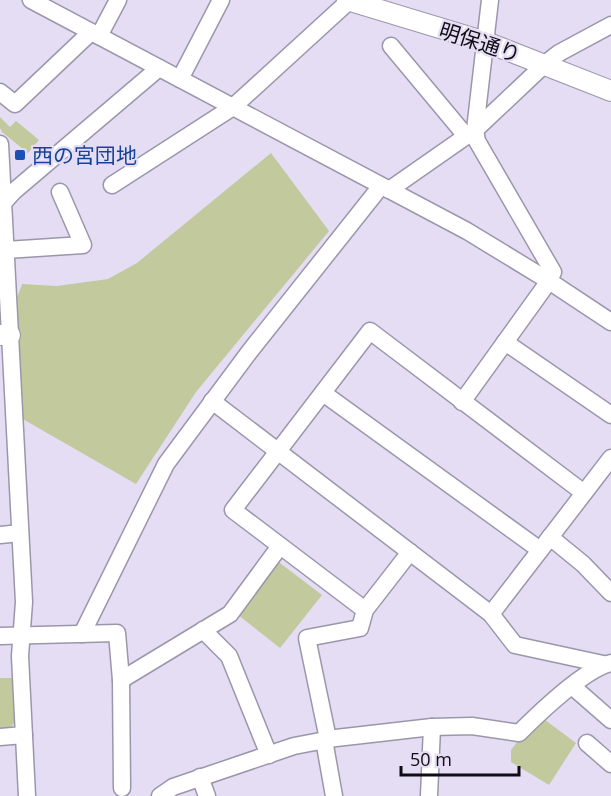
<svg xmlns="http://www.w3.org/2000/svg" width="611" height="796" font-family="'Open Sans','Noto Sans JP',sans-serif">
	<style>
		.green { fill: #c2c99d }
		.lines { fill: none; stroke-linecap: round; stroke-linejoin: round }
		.minor-casing { stroke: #9c96ab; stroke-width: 19 }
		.tertiary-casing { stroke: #9c96ab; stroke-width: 22 }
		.minor { stroke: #fff; stroke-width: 16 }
		.tertiary { stroke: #fff; stroke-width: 20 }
		.transit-dot { fill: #1a4fb4; stroke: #e4ddf4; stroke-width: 2 }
		.labels { text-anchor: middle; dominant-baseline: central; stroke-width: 4.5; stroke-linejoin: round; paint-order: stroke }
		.street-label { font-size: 21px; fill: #0f0d14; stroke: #e4ddf4 }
		.transit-label { font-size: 21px; fill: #164399; stroke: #e4ddf4; text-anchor: start }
	</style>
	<rect width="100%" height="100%" fill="#e4ddf4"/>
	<g class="green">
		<path d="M 0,117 L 10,127 L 16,121 L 39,140 L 28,153 L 2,132 L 0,128 Z"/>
		<path d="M 271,153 L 329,231 L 196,392 L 136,484 L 21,418 L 17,298 L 22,284 L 57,286 L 108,279 L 137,263 Z"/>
		<path d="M 276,560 L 322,595 L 280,648 L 237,614 Z"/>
		<path d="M 0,678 L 13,678 L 16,721 L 10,728 L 0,728 Z"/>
		<path d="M 541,717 L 576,743 L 549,785 L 511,762 L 511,750 L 521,737 Z"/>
	</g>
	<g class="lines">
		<g class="minor-casing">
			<g id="minor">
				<path d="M 31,0 L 467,231 L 549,281 L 611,322"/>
				<path d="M 99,36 L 118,0"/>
				<path d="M 391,46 L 466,136"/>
				<path d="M 180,79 L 221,0"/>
				<path d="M 0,92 L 15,104 L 91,32"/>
				<path d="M 0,144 L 24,602 L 20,656 L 27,796"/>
				<path d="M 112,185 L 233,107 L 349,1"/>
				<path d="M 389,190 L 475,130 L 545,64 L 559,53 L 611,25"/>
				<path d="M 3,203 L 13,192 L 159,68"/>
				<path d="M 6,250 L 83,245 L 60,192"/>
				<path d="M 505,342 L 611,415"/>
				<path d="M 323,393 L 540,550"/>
				<path d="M 212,401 L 491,614 L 611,458"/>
				<path d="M 462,402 L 549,281 L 553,272 L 477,141 L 475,130 L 490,0"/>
				<path d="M 0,535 L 20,533"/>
				<path d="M 550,537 L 583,564 L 611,593"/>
				<path d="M 365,610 L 233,510 L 370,331 L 584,493"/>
				<path d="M 491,614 L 515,645 L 603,664"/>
				<path d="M 203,630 L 229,656 L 269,755"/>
				<path d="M 82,634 L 166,464 L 250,351 L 381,186"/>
				<path d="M 0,636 L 117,633 L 121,680 L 122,788"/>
				<path d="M 121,680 L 230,614 L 280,546"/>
				<path d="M 572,686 L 611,720"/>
				<path d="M 0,737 L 24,735"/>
				<path d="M 328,739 L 307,638 L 360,628 L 365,610 L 410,552"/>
				<path d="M 324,740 L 334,796"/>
				<path d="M 587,743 L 611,764"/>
				<path d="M 200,777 L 207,796"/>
				<path d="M 160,796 L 173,787 L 294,746 L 336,738 L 432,727 L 472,726 L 519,733 C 538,714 586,668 611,663"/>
				<path d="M 429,796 L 432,727"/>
			</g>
		</g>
		<g class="tertiary-casing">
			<g id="tertiary">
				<path d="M 347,0 L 486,42 L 611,91"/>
				<path d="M 0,335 L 10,335"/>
			</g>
		</g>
		<use href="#minor" class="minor"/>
		<use href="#tertiary" class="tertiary"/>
	</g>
	<rect class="transit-dot" x="14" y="149" width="12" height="12" rx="3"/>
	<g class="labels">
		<g class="street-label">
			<text transform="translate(480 42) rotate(18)">明保通り</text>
		</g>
		<g class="transit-label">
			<text x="32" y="155">西の宮団地</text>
		</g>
	</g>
	<path d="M401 766v9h118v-9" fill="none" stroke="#0f0d14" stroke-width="3"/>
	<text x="410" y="766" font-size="18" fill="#0f0d14" stroke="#e4ddf4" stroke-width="4.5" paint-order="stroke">50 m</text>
</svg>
